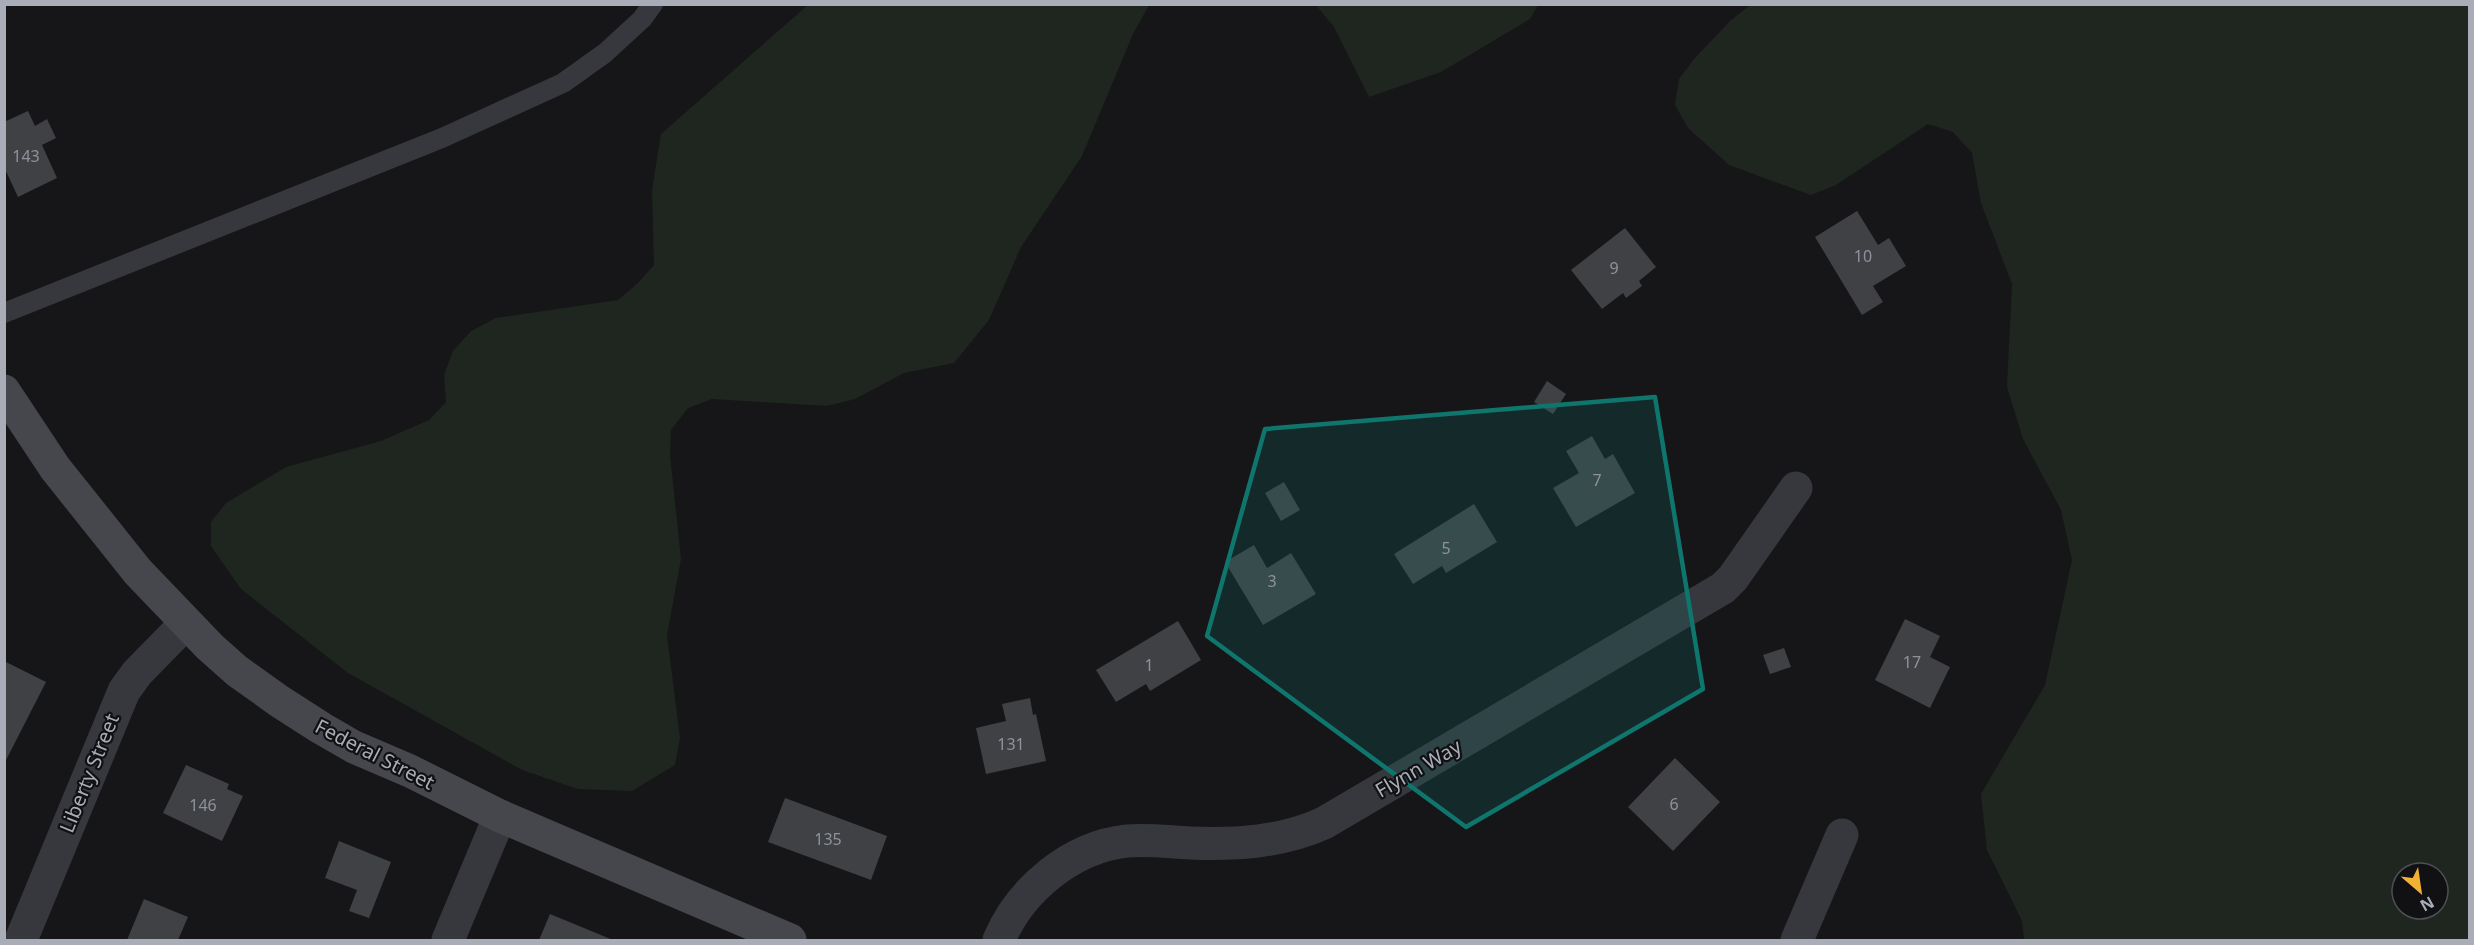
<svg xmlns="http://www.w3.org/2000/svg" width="2474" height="945" font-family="'Noto Sans',sans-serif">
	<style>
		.green { fill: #1e261f; fill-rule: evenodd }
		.building { fill: #404145 }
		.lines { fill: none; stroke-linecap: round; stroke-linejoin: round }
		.lane { stroke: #37383d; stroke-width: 20 }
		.street { stroke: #37383d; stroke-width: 33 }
		.secondary { stroke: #45474d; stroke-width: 33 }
		.marked { fill: #0f766e; fill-opacity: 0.2; stroke: #0f766e; stroke-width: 4.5; stroke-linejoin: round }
		.labels { text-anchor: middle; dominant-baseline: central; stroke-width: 4.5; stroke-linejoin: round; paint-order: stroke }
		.number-label { font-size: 16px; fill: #8e929b }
		.street-label { font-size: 20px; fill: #a8adb8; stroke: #111113 }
	</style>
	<rect width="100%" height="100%" fill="#161618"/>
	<g class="green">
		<path d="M 809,4 L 1149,5 L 1133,34 L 1082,156 L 1021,247 L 989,320 L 954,363 L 904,373 L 855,399 L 827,406 L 712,399 L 688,408 L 671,430 L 670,455 L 681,559 L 667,635 L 680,738 L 675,765 L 632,791 L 578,789 L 522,770 L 348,673 L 241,589 L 211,546 L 211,522 L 226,503 L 286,467 L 381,441 L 429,420 L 446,402 L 444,375 L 453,351 L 471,331 L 496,318 L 618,300 L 637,284 L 654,265 L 652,190 L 661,134 Z"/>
		<path d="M 1316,5 L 1538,5 L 1530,19 L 1441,72 L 1369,97 L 1334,27 Z"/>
		<path d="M 1750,5 L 2469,5 L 2469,940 L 2024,940 L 2022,921 L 1987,850 L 1981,794 L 2045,685 L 2072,560 L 2061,510 L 2023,439 L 2007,387 L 2012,284 L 1981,203 L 1972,153 L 1953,132 L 1928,124 L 1836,185 L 1811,195 L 1729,165 L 1688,128 L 1675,105 L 1679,79 L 1694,59 L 1731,20 ZM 2402,873 L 2438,873 L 2438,909 L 2402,909 Z"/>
	</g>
	<g class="building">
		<path d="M 28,111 L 35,126 L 47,119 L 56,138 L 42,145 L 57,178 L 18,197 L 4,167 L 4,122 Z"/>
		<path d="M 1857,211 L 1878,245 L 1889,238 L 1906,266 L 1873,286 L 1883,302 L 1862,315 L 1815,237 Z"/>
		<path d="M 1625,228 L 1656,267 L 1639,281 L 1642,286 L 1626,298 L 1623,293 L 1602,309 L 1571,270 Z"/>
		<path d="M 1547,381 L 1566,394 L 1553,414 L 1534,402 Z"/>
		<path d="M 1592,436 L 1605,459 L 1613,454 L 1635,493 L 1576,527 L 1553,488 L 1579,473 L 1566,451 Z"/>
		<path d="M 1284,482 L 1300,510 L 1281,521 L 1265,493 Z"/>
		<path d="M 1474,504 L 1497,542 L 1446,573 L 1442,566 L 1413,584 L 1394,554 Z"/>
		<path d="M 1254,545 L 1267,568 L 1291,553 L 1316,594 L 1263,625 L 1225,562 Z"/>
		<path d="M 1905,619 L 1940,636 L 1930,657 L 1950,667 L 1930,708 L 1875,680 Z"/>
		<path d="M 1178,621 L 1201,660 L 1150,691 L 1146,684 L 1116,702 L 1096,670 Z"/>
		<path d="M 1784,648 L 1791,667 L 1770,674 L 1763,655 Z"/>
		<path d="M 4,661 L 46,682 L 4,764 Z"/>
		<path d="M 1030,698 L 1033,715 L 1036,714 L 1046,761 L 986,774 L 976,728 L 1006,721 L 1002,704 Z"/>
		<path d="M 1675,758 L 1720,802 L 1673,851 L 1628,807 Z"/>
		<path d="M 186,765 L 229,784 L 227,789 L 243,796 L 222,841 L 163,813 Z"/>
		<path d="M 785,798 L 887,836 L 871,880 L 768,842 Z"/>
		<path d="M 339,841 L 391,862 L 369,918 L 349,911 L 357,890 L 325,878 Z"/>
		<path d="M 144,899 L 188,917 L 178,940 L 127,940 Z"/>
		<path d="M 550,914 L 613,940 L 539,940 Z"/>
	</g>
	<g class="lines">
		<path class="lane" d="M 4,313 L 442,138 L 563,83 L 605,53 L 642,19 L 653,4"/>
		<g class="street">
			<path d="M 21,940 L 124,691 L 137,673 L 186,623"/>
			<path d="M 448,940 L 500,816"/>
			<path d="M 999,940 C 1020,890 1071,847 1127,841 C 1148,839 1169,842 1190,843 C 1237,845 1282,842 1324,823 L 1723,588 L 1733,578 L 1796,488"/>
			<path d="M 1797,940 L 1842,835"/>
		</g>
		<path class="secondary" d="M 4,391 L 55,468 L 138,572 L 210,647 L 237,671 L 279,701 L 321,728 L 354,747 L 410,771 L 500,816 L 790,940"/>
	</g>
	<path class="marked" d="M 1655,397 L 1703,689 L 1466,827 L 1207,636 L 1265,429 Z"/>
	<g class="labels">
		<g class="number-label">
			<text x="26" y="156">143</text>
			<text x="1863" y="256">10</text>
			<text x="1614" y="268">9</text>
			<text x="1597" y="480">7</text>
			<text x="1446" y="548">5</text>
			<text x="1272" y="581">3</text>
			<text x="1912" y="662">17</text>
			<text x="1149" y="665">1</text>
			<text x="1011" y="744">131</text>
			<text x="1674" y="804">6</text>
			<text x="203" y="805">146</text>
			<text x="828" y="839">135</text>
		</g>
		<g class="street-label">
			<text transform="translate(375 754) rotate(27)">Federal Street</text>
			<text transform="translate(1418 768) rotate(-30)">Flynn Way</text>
			<text transform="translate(89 773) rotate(-68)">Liberty Street</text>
		</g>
	</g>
	<rect width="2474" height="945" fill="none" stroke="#a8adb8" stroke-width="12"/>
	<g transform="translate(2420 891) rotate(151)"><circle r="28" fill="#111113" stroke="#4d4f55" stroke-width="1.5"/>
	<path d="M0-4.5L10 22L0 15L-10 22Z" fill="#f2b134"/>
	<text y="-9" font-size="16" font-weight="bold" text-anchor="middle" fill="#a8adb8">N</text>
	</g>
</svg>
